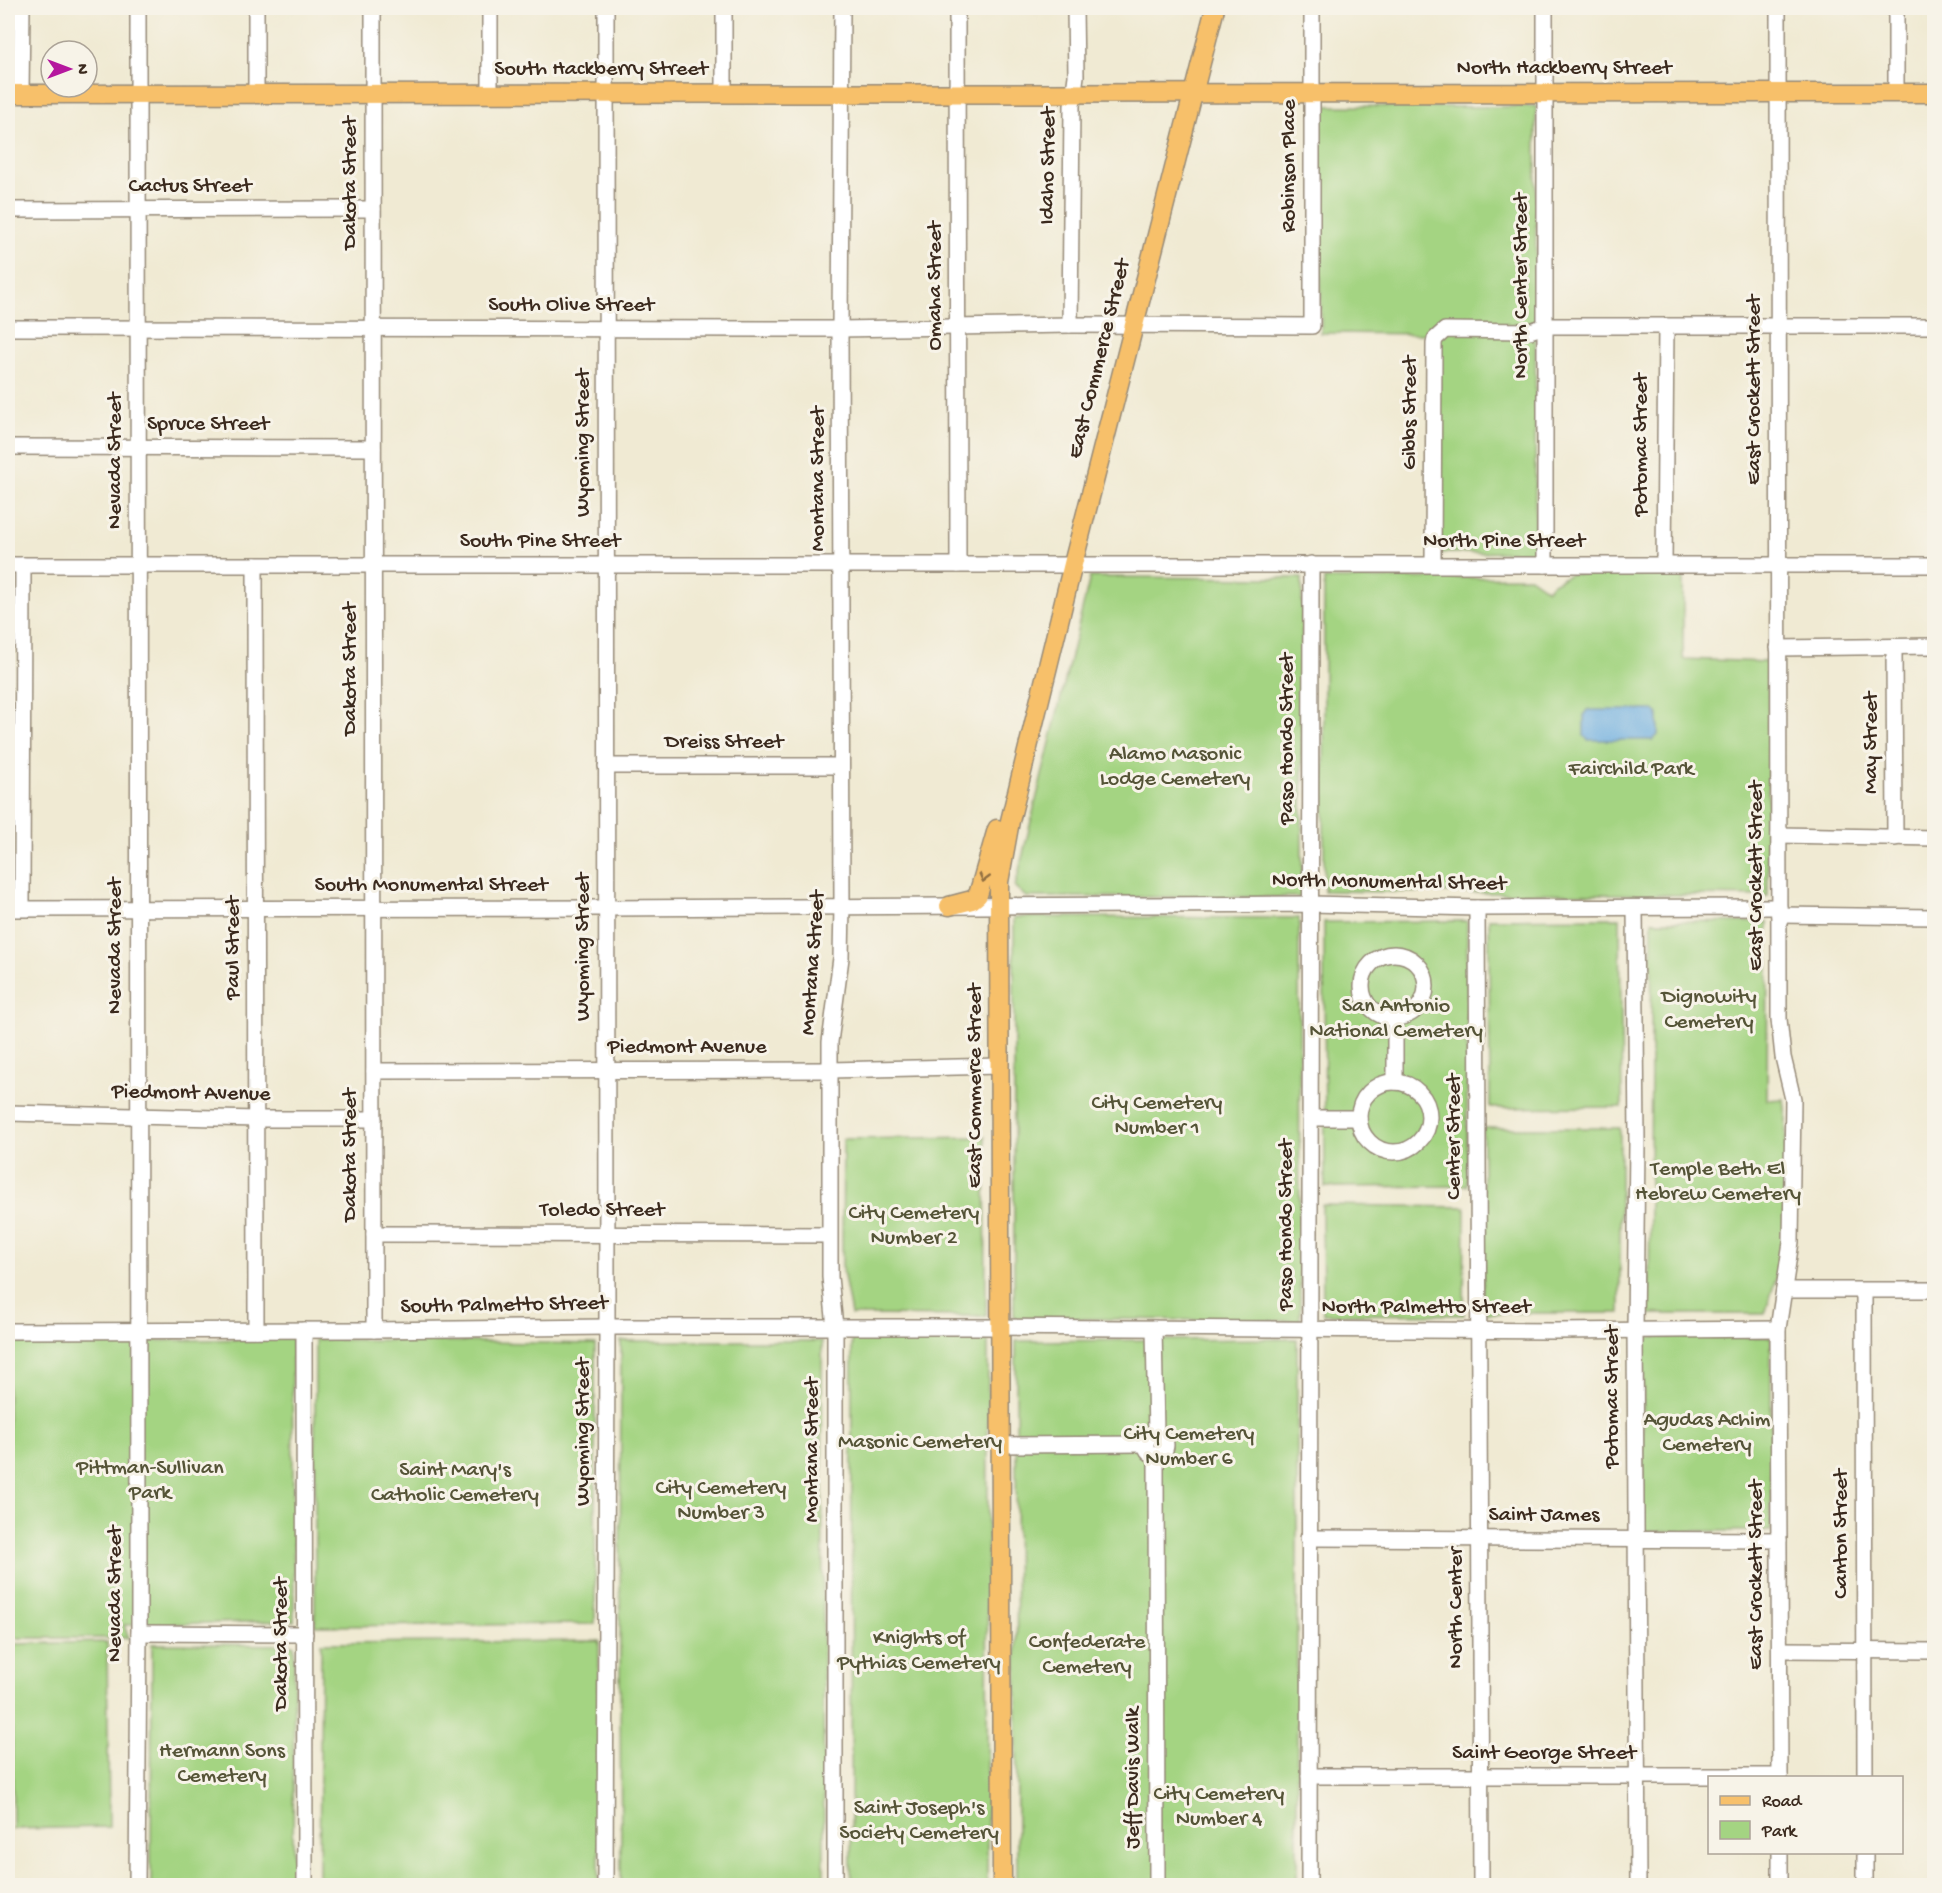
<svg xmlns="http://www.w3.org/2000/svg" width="1942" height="1893" font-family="'Gochi Hand',sans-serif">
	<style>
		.green { fill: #a4d482; stroke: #707f50; stroke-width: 1.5 }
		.water { fill: #6cade0; stroke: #546c7f; stroke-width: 1.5 }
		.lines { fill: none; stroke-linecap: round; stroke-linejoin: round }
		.minor-casing { stroke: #968a78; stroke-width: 18 }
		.major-casing { stroke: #968a78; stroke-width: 21 }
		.minor { stroke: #fff; stroke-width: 15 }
		.major { stroke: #f7c06b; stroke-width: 18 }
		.oneway { stroke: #906e41 }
		.labels { text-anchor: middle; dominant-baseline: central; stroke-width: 6; stroke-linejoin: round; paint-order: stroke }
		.street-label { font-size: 22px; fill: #3b2a1e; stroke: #f7f3e8 }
		.park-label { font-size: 22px; fill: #555437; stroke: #f7f3e8 }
	</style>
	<rect width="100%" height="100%" fill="#f7f3e8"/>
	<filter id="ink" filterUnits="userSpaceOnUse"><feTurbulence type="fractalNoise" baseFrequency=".0167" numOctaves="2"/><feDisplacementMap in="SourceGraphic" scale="12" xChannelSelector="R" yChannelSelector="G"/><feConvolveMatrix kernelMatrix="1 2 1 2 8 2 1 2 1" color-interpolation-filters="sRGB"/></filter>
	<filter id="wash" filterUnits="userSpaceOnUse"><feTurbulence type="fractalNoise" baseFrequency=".008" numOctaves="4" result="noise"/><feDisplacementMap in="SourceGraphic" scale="24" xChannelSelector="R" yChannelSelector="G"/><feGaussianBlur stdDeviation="1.35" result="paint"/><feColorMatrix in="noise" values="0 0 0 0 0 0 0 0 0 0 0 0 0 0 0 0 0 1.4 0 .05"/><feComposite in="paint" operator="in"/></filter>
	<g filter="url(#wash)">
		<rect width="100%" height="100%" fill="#f0ead3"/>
		<g class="green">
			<path d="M 1320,106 C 1392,106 1464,108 1536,106 L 1535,552 L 1441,553 L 1438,334 L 1321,333 Z"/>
			<path d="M 1570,574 L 1683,576 L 1683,659 L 1768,662 L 1768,896 L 1324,891 L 1324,579 L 1530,577 L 1547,589 L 1553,583 Z"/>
			<path d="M 1090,577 L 1302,578 L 1302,897 L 1026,897 L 1015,887 Z"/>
			<path d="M 1014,917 L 1299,918 L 1300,1321 L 1017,1318 L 1014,1316 Z"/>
			<path d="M 1620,918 L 1622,1107 L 1490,1108 L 1489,919 Z"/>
			<path d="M 1467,921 L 1467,1186 L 1325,1187 L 1324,922 Z"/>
			<path d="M 1652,921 L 1768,922 L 1767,1100 L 1784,1099 L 1786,1117 L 1785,1249 L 1765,1314 L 1649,1314 Z"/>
			<rect x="1483" y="1128" width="137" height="185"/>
			<path d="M 985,1137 L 986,1316 L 851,1315 L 842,1265 L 843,1139 Z"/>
			<path d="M 1322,1205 L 1465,1207 L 1464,1315 L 1323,1314 Z"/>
			<path d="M 292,1336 L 294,1621 L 124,1625 L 129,1638 L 8,1638 L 8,1343 L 258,1339 Z"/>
			<rect x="1643" y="1337" width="128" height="194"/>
			<path d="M 315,1339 L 595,1344 L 595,1624 L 315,1626 Z"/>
			<path d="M 1297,1339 L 1297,1885 L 1017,1885 L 1016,1341 Z"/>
			<path d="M 852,1340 L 988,1340 L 987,1885 L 851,1885 Z"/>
			<path d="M 621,1341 L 822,1341 L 824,1885 L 621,1885 L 620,1663 Z"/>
			<path d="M 599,1641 L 599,1885 L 319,1886 L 321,1643 Z"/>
			<path d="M 107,1642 L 109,1827 L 13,1829 L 11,1644 Z"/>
			<path d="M 152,1644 L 294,1645 L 293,1885 L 151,1885 Z"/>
		</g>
		<path class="water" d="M 1587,710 L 1654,710 L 1658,713 L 1658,735 L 1653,740 L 1588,740 L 1584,736 L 1584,714 Z"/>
	</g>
	<g filter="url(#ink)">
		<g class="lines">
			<g class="minor-casing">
				<g id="minor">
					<path d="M 256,8 L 256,94"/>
					<path d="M 373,8 L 374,1330"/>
					<path d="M 490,8 L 490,94"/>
					<path d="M 957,8 L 958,565"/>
					<path d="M 1545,8 L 1545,565"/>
					<path d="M 1778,8 L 1779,1019 L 1783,1057 L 1793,1099 L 1791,1242 L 1778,1329 L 1780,1778"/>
					<path d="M 1896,8 L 1896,93"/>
					<path d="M 724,93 L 724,8"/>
					<path d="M 21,94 L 22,8"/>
					<path d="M 8,210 L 373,209"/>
					<path d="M 1070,325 L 1072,106 L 1076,76 L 1075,8"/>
					<path d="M 8,328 L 840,329 L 1070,325 L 1312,326 L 1312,8"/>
					<path d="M 8,447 L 373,448"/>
					<path d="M 1433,564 L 1434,344 L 1435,339 L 1445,330 L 1530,331 L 1545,326 L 1934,326"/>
					<path d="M 8,565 L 1934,565"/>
					<path d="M 255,565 L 256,1330"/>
					<path d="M 1664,565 L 1666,326"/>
					<path d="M 1894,647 L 1895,838"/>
					<path d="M 1778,648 L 1934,646"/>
					<path d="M 606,766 L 841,766"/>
					<path d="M 1779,835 L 1934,838"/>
					<path d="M 22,908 L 23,565"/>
					<path d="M 1477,908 L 1481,1886"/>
					<path d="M 1635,908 L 1637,1142 L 1635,1330 L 1638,1886"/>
					<path d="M 8,909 L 607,908 L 1311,904 L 1477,908 L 1779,907"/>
					<path d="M 1779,915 L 1934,917"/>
					<circle cx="1394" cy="986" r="32"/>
					<path d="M 1395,1018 L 1395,1082"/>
					<path d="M 374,1071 L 830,1070 L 1000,1066"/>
					<circle cx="1394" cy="1117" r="35"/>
					<path d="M 8,1113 L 257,1119 L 374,1119"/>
					<path d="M 1310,1118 L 1359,1118"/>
					<path d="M 374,1234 L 829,1235"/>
					<path d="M 1784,1290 L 1934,1290"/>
					<path d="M 1864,1291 L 1865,1778"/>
					<path d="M 1154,1328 L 1156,1435"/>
					<path d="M 304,1330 L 305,1886"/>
					<path d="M 8,1331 L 374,1330 L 607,1327 L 982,1327 L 1556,1331 L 1778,1329"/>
					<circle cx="1156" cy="1445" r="10"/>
					<path d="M 999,1445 L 1146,1444"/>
					<path d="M 1156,1454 L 1157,1886"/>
					<path d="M 1308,1538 L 1779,1540"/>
					<path d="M 139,1633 L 305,1634"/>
					<path d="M 1780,1650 L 1934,1651"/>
					<path d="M 1309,1776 L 1780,1776"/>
					<path d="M 1780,1852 L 1780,1886"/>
					<path d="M 1865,1852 L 1865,1886"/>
					<path d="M 137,1886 L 139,1633 L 138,8"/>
					<path d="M 605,1886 L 607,1327 L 606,8"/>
					<path d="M 835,1886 L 835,1327 L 830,1277 L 830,1042 L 841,958 L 842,906 L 840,329 L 842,8"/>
					<path d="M 1309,1886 L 1311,564"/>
				</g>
			</g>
			<g class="major-casing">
				<g id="major">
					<path d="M 8,94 L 1934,93"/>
					<path d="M 949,906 L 972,900 L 978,895 L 997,829"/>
					<path d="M 1002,1886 L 999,882 L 1010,821 L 1073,564 L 1215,8"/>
				</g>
			</g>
			<use href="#minor" class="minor"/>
			<use href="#major" class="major"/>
		</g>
		<defs><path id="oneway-chevron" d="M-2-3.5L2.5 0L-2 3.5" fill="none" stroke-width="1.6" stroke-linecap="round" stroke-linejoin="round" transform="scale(1.5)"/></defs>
		<use class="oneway" href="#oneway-chevron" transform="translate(984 878) rotate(105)"/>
	</g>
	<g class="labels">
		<g class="street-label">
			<text x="1564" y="69">North Hackberry Street</text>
			<text x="601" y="70">South Hackberry Street</text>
			<text transform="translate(1049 166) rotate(-89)">Idaho Street</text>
			<text transform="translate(1290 166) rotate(-90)">Robinson Place</text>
			<text transform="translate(351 183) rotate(-90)">Dakota Street</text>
			<text x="190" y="187">Cactus Street</text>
			<text transform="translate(936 286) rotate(-90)">Omaha Street</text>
			<text transform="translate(1522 286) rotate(-90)">North Center Street</text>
			<text x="571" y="306">South Olive Street</text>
			<text transform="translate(1100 359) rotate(-76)">East Commerce Street</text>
			<text transform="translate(1755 390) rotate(-90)">East Crockett Street</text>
			<text transform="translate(1411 413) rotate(-90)">Gibbs Street</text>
			<text x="208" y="425">Spruce Street</text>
			<text transform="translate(584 443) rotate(-90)">Wyoming Street</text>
			<text transform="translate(1642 445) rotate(-90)">Potomac Street</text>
			<text transform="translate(116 461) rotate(-90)">Nevada Street</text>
			<text transform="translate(819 479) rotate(-90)">Montana Street</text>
			<text x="540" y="542">South Pine Street</text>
			<text x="1504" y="542">North Pine Street</text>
			<text transform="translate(351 669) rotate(-90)">Dakota Street</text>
			<text transform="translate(1288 739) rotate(-90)">Paso Hondo Street</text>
			<text x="724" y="743">Dreiss Street</text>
			<text transform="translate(1872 743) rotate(-90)">May Street</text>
			<text transform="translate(1757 876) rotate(-90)">East Crockett Street</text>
			<text transform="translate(1389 883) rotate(1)">North Monumental Street</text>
			<text x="431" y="886">South Monumental Street</text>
			<text transform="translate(116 946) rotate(-90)">Nevada Street</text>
			<text transform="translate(584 947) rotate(-90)">Wyoming Street</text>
			<text transform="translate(234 948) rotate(-90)">Paul Street</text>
			<text transform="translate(814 963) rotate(-86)">Montana Street</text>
			<text x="687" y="1048">Piedmont Avenue</text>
			<text transform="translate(976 1086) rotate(-90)">East Commerce Street</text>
			<text transform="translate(191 1094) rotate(1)">Piedmont Avenue</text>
			<text transform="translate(1455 1137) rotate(-90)">Center Street</text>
			<text transform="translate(351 1155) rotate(-90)">Dakota Street</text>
			<text x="602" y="1211">Toledo Street</text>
			<text transform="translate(1287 1225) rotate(-90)">Paso Hondo Street</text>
			<text transform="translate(504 1306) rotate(-1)">South Palmetto Street</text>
			<text x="1426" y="1308">North Palmetto Street</text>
			<text transform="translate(1613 1397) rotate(-90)">Potomac Street</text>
			<text transform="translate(584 1432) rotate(-90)">Wyoming Street</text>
			<text transform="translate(813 1450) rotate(-90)">Montana Street</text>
			<text x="1544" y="1516">Saint James</text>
			<text transform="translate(1842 1534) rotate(-90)">Canton Street</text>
			<text transform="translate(1757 1575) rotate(-90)">East Crockett Street</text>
			<text transform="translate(116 1594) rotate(-90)">Nevada Street</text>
			<text transform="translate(1457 1608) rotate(-90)">North Center</text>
			<text transform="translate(282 1644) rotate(-90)">Dakota Street</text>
			<text x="1544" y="1754">Saint George Street</text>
			<text transform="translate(1134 1778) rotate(-90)">Jeff Davis Walk</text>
		</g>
		<g class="park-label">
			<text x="1175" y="755">Alamo Masonic<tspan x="1175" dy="25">Lodge Cemetery</tspan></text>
			<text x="1631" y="770">Fairchild Park</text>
			<text x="1709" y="998">Dignowity<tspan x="1709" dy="25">Cemetery</tspan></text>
			<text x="1396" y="1007">San Antonio<tspan x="1396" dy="25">National Cemetery</tspan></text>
			<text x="1157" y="1104">City Cemetery<tspan x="1157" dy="25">Number 1</tspan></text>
			<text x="1718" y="1170">Temple Beth El<tspan x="1718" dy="25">Hebrew Cemetery</tspan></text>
			<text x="914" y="1214">City Cemetery<tspan x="914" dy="25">Number 2</tspan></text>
			<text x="1707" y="1421">Agudas Achim<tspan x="1707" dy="25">Cemetery</tspan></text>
			<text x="1189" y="1435">City Cemetery<tspan x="1189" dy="25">Number 6</tspan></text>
			<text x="920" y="1443">Masonic Cemetery</text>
			<text x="150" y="1469">Pittman-Sullivan<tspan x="150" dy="25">Park</tspan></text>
			<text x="455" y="1471">Saint Mary's<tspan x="455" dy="25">Catholic Cemetery</tspan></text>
			<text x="721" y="1489">City Cemetery<tspan x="721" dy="25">Number 3</tspan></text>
			<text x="919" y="1639">Knights of<tspan x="919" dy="25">Pythias Cemetery</tspan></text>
			<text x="1087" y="1643">Confederate<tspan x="1087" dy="25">Cemetery</tspan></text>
			<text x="222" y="1752">Hermann Sons<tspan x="222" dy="25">Cemetery</tspan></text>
			<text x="1219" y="1795">City Cemetery<tspan x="1219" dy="25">Number 4</tspan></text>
			<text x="919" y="1809">Saint Joseph's<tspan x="919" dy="25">Society Cemetery</tspan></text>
		</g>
	</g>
	<rect width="1942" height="1893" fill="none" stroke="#f7f3e8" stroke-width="30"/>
	<rect x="1708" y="1776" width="195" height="78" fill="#f7f3e8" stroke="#aca397" stroke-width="1.5"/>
	<rect x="1720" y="1796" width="30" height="9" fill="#f7c06b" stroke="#aca397" stroke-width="1.5"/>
	<text x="1762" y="1806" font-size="18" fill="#3b2a1e">Road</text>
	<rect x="1720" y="1821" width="30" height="18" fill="#a4d482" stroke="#aca397" stroke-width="1.5"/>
	<text x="1762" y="1836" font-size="18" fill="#3b2a1e">Park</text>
	<g transform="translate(69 69) rotate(90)"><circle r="28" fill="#f7f3e8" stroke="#aca397" stroke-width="1.5"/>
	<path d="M0-4.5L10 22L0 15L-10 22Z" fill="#b5179e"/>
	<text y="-9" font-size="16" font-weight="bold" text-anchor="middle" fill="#3b2a1e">N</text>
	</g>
</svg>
